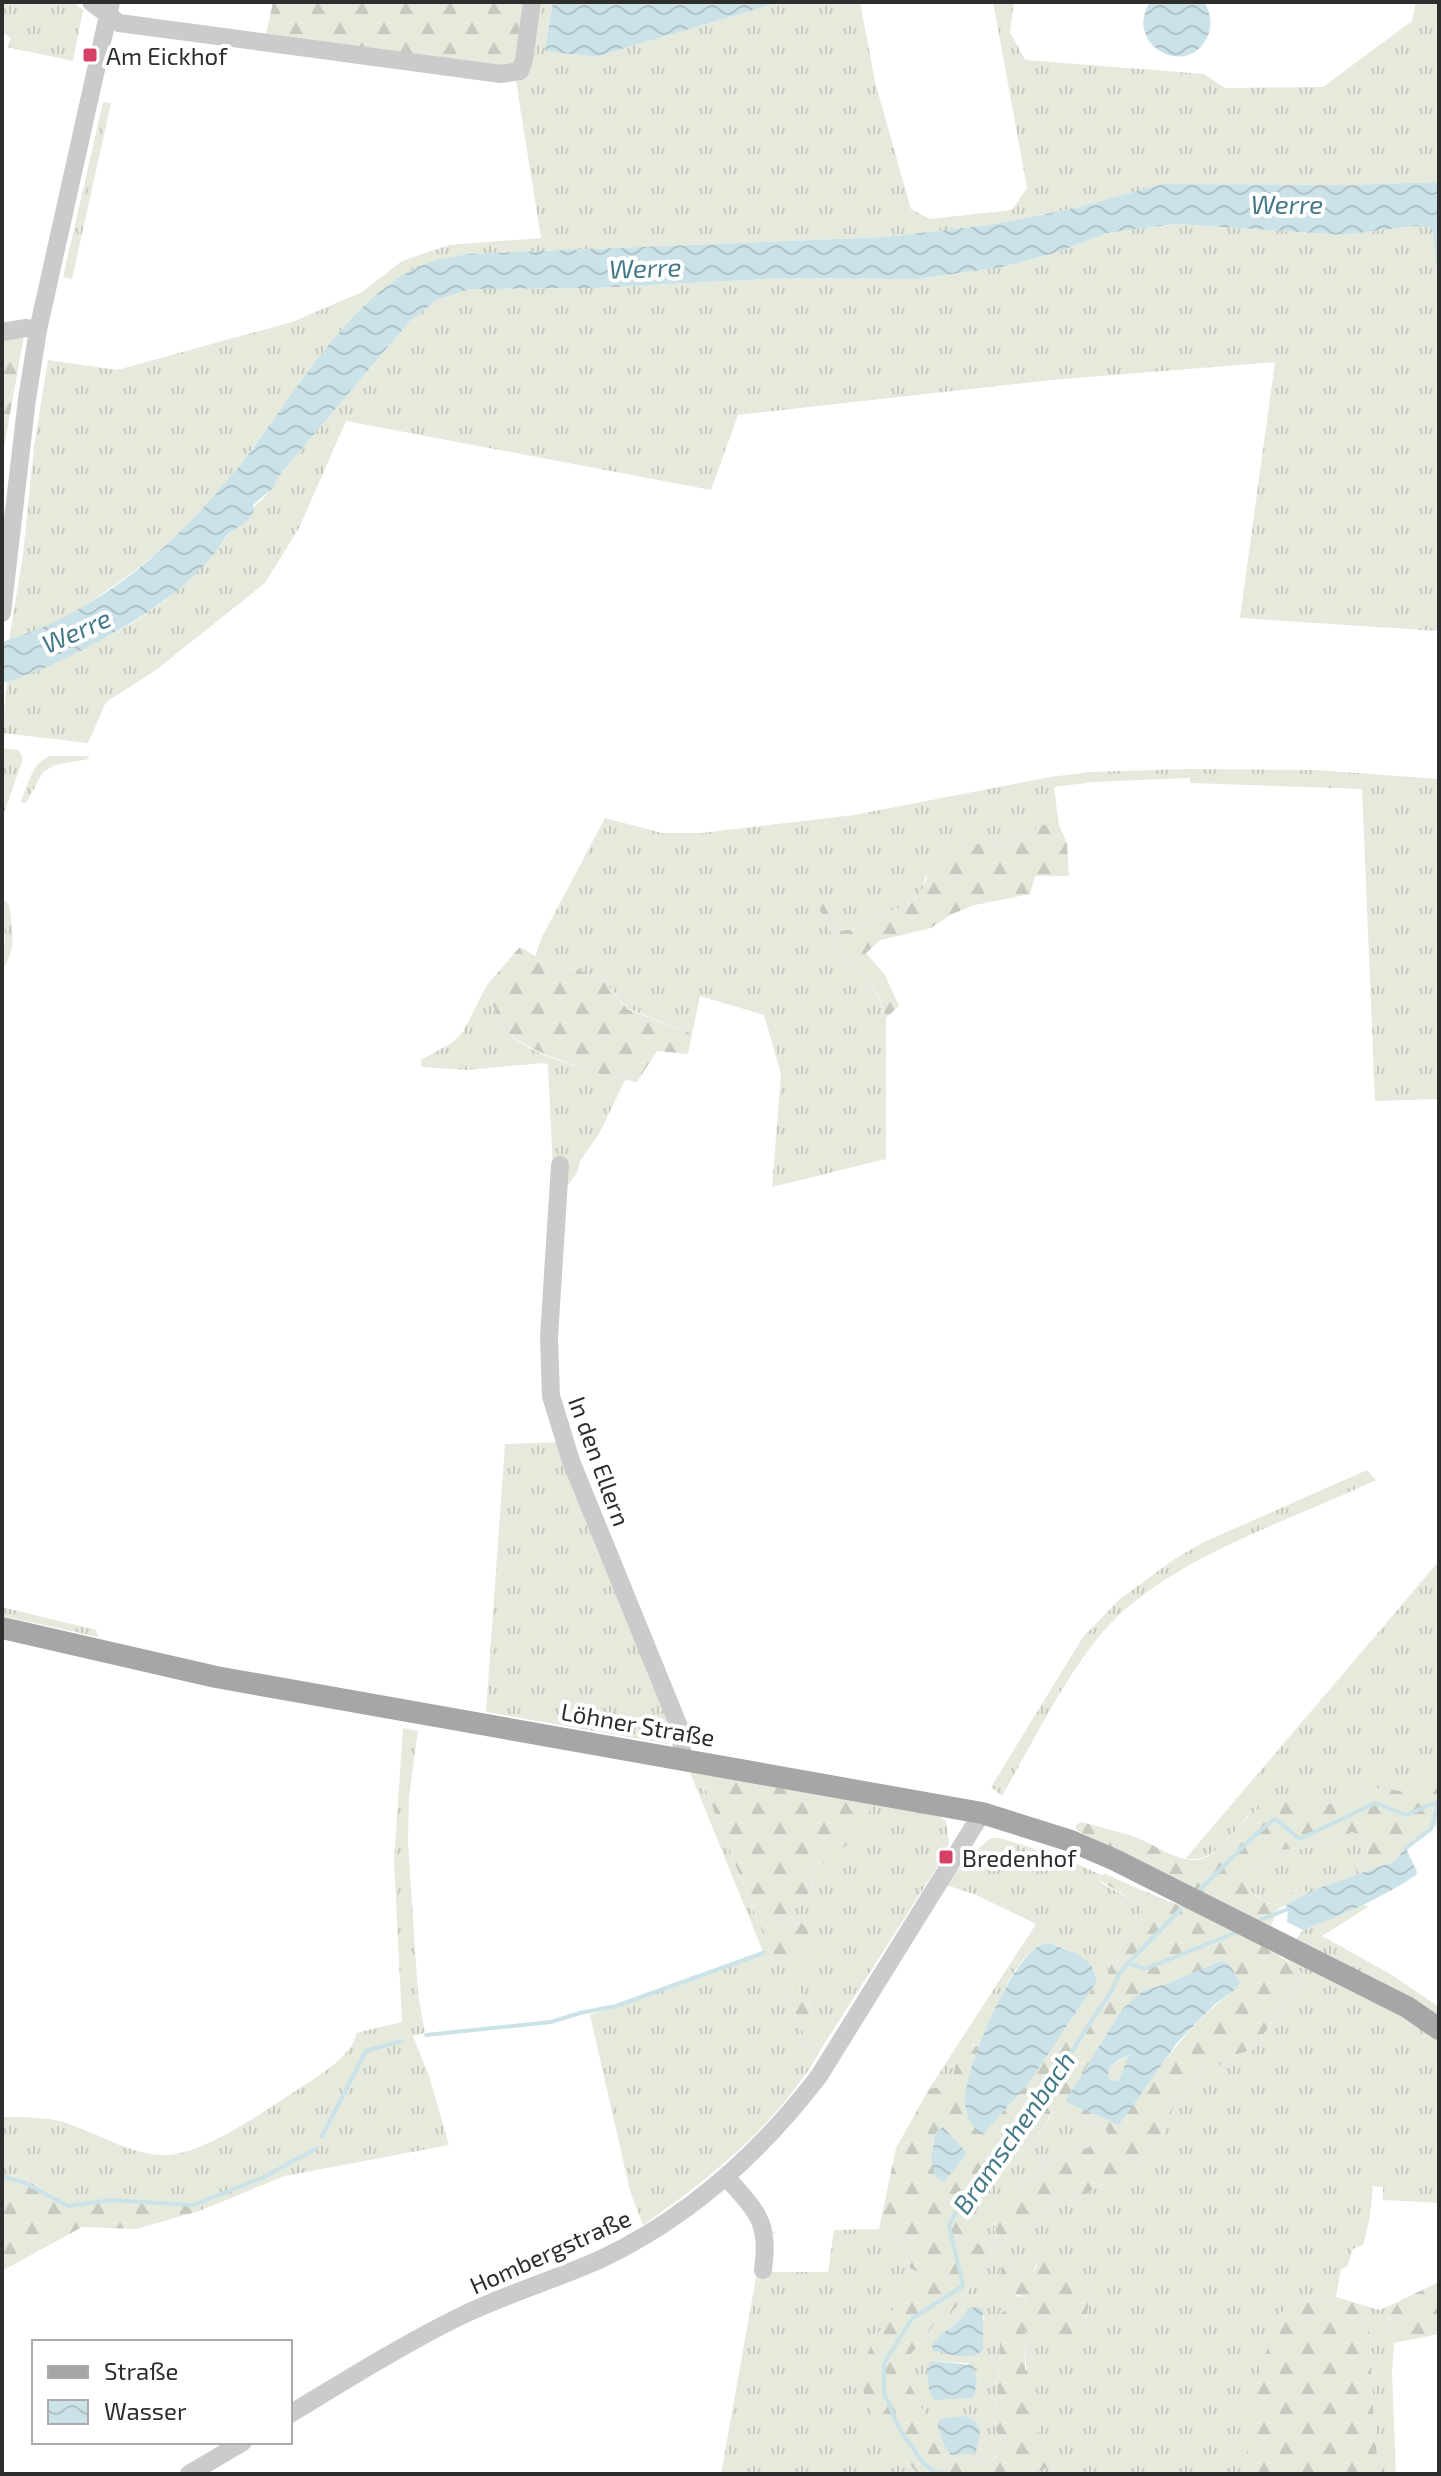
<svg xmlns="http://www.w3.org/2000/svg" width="1441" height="2476" font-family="'Exo 2',sans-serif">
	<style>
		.grass { fill: url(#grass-tufts); fill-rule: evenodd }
		.forest { fill: url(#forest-firs); fill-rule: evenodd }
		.water { fill: url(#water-waves); fill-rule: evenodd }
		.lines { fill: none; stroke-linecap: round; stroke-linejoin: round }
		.stream { stroke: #cbe2e8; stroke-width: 4 }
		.minor { stroke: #cbcbcb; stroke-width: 18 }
		.major { stroke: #a6a6a6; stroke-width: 22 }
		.poi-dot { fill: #d54064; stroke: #fff; stroke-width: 3 }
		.labels { text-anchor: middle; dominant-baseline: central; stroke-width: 8; stroke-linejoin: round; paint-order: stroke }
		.poi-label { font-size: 24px; fill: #2e2e2e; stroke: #fff; text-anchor: start }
		.street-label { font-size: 24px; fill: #2e2e2e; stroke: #fff }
		.water-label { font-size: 26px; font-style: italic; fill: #447988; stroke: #fff }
	</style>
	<defs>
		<pattern id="grass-tufts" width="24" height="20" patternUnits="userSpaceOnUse" patternTransform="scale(2)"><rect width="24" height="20" fill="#e6eadd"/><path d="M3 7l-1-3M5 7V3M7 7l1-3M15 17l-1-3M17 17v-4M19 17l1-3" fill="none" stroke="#c6c9be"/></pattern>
		<pattern id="forest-firs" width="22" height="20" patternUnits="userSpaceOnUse" patternTransform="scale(2)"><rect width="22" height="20" fill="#e6eadd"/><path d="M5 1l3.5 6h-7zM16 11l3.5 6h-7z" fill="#c6c9be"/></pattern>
		<pattern id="water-waves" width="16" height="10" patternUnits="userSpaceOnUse" patternTransform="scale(2)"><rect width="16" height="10" fill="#cbe2e8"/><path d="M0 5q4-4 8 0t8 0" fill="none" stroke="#afc2c7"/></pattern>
	</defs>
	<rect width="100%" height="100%" fill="#fff"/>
	<g class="grass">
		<path d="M 2,2 L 72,2 L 83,10 L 73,61 L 7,47 L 11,38 L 2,32 Z"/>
		<path d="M 537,2 L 553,2 L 546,51 L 595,57 L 781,2 L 860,2 L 875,82 L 911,209 L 930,219 L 1012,210 L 1027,188 L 993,2 L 1014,2 L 1010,32 L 1025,60 L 1204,74 L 1225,88 L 1323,87 L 1412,21 L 1416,2 L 1439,2 L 1439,182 L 1346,185 L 1164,184 L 1071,209 L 989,225 L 885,237 L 466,254 L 425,264 L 306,376 L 231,477 L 185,529 L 136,570 L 72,615 L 34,633 L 9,640 L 23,555 L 34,446 L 48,360 L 117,370 L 292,322 L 362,292 L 402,261 L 449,245 L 541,238 L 516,81 L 527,71 Z"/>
		<path d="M 103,102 L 111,103 L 72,279 L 63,277 Z"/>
		<path d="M 1176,224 L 1344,235 L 1414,226 L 1436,228 L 1439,226 L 1439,631 L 1240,618 L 1275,362 L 1052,380 L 738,415 L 711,490 L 346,421 L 299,528 L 265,583 L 156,670 L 106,702 L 88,743 L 2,733 L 7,681 C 62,663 142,624 184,584 C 205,564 223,541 241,520 C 252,507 272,494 277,478 L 409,322 L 437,300 L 470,289 L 595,288 L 787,278 L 917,279 L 1003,267 L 1058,252 L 1107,233 Z"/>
		<path d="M 2,748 L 18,750 L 22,755 L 22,762 L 2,818 Z"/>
		<path d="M 50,756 L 88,756 L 89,759 L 55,765 L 43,772 L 26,803 L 23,803 L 21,801 C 29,783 31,764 50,756 Z"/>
		<path d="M 1187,769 L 1316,770 L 1439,779 L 1439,1099 L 1375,1101 L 1362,789 L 1190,783 L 1190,778 L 1094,782 L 1054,787 L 1059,825 L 1046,825 L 1017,839 L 990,844 L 967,844 L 925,878 L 923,889 L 909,904 L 881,914 L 856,929 L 838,931 L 823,904 L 818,904 L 843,958 L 864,977 L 879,997 L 886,1018 L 886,1159 L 772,1187 L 781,1074 L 764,1015 L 700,996 L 692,1034 L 627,1008 L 606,983 L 576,968 L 550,973 L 535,956 L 542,937 L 605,818 L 662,833 L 701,833 L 854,815 L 1050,777 L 1090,772 Z"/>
		<path d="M 2,899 L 9,904 C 12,928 18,949 2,970 L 5,937 Z"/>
		<path d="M 487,985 C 491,998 495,1016 503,1027 C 525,1057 590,1069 625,1080 L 599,1134 L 580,1161 L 577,1173 L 566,1187 L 563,1202 L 553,1367 L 558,1405 L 569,1442 L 681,1719 L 670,1725 L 671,1738 L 668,1744 L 486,1712 L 505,1444 L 559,1442 L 548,1402 L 545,1363 L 554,1194 L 548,1065 L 544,1063 L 467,1070 L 422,1067 L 421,1060 L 453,1042 L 463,1032 Z"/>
		<path d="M 1367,1470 L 1376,1480 C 1290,1521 1176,1555 1109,1625 C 1069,1668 1032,1744 1002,1796 L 991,1787 L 1083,1637 L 1120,1599 L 1176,1558 L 1204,1542 Z"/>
		<path d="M 1439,1561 L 1439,1766 L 1425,1786 L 1411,1793 L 1368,1788 L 1345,1802 L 1248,1816 C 1234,1832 1211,1866 1186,1858 Z"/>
		<path d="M 2,1607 L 96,1630 L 98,1637 L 2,1616 Z"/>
		<path d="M 403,1728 L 418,1731 L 409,1798 L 408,1842 L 418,1994 L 425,2033 L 413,2036 L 429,2076 L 449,2145 L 285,2176 L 199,2211 L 193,2203 L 110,2198 L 69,2205 L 27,2179 L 2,2172 L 2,2117 C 21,2117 45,2117 63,2122 C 100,2133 141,2163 181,2153 C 220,2143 266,2110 300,2088 C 317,2077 354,2055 356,2033 L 402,2022 L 394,1861 Z"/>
		<path d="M 689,1770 L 702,1771 L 701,1778 L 775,1964 L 800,1922 L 778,1924 L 778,1919 C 801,1906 810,1900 814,1873 L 874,1803 L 937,1815 L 946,1821 L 949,1843 L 946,1853 L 823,2046 L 817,2035 L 810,2005 L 785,1991 L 815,2060 C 771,2129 710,2179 643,2225 L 630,2191 L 590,2015 L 764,1954 Z"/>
		<path d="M 1352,1832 L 1366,1837 L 1368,1856 L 1355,1868 L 1357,1875 L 1309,1894 L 1302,1888 L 1293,1892 L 1278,1905 C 1265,1903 1248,1893 1243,1880 L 1247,1871 L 1258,1869 L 1278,1850 C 1305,1848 1328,1848 1352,1832 Z"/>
		<path d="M 991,1838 L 1000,1838 L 1067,1859 L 1101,1875 L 1099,1880 L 1103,1884 L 1139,1904 L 1143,1910 L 1141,1921 L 1114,1957 L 1107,1975 L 1096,1983 C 1097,1967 1089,1963 1076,1955 C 1067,1949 1052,1941 1041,1945 C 1013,1956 991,2021 979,2047 L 972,2043 L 956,2063 L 951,2084 L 929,2089 L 1036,1924 L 974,1894 L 946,1885 L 968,1857 Z"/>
		<path d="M 1195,1888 L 1296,1939 L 1303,1930 L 1364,1905 L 1368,1907 L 1322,1936 L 1392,1975 L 1439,2007 L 1439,2203 L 1383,2200 L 1383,2187 L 1372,2186 C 1373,2202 1368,2230 1363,2245 L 1353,2249 L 1347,2267 L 1341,2269 L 1336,2297 L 1293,2304 L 1245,2474 L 1029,2474 L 1050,2467 C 1029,2429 1025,2373 1025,2330 L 1084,2333 L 1089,2300 L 1037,2263 L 1032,2276 C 1018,2277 1016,2271 1010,2260 L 1016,2296 L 1026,2297 L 1023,2306 L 1002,2312 L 997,2321 L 1000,2345 L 995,2429 L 1002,2442 L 995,2458 L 981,2462 L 953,2459 L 942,2454 L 933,2441 L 906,2376 L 906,2361 L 913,2351 L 922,2344 L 936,2320 L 950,2314 L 963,2299 L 992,2253 L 1005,2240 L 1032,2224 L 1052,2208 L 1078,2199 L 1099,2186 L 1126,2177 L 1140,2164 L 1150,2144 L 1164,2134 L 1176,2100 L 1193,2089 L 1208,2058 L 1223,2066 L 1237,2054 L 1253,2050 L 1304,1975 L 1283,1957 L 1178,1905 ZM 978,2307 L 984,2316 L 983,2322 L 935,2340 L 972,2309 ZM 931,2361 L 968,2363 L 975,2371 L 975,2379 Z"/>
		<path d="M 1127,2055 L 1130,2057 L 1119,2080 L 1112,2081 L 1107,2077 C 1107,2062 1118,2064 1127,2055 Z"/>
		<path d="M 1054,2110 L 1100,2127 L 1106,2130 L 1110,2142 L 1056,2156 L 1037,2175 L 1016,2187 L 994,2229 L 996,2238 L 990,2244 L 980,2245 L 968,2237 L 980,2200 L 1043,2129 Z"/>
		<path d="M 742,2185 L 770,2229 L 776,2233 L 770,2234 L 768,2272 L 828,2272 L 834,2230 L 879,2229 L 896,2234 L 904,2246 L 910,2268 L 920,2273 L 876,2339 L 878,2421 L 918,2474 L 721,2474 L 760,2255 L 759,2231 L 735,2198 L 731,2197 Z"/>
		<path d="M 1399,2301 L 1386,2321 L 1394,2343 L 1392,2373 L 1396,2474 L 1379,2474 L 1374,2428 L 1370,2335 L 1359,2304 L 1380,2310 Z"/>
	</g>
	<g class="forest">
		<path d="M 273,2 L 524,2 L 516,62 L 510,67 L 265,38 Z"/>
		<path d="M 25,330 L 2,459 L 2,334 Z"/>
		<path d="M 1046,824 L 1059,825 L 1067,843 L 1069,876 L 1035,876 L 1030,894 L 975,905 L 952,914 L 931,928 L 881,940 L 866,953 L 885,975 L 899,1006 L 886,1018 L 879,996 L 864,977 L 843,958 L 817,904 L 823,903 L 838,931 L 856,929 L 881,914 L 909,904 L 922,889 L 934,863 L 968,844 L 990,844 L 1017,839 Z"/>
		<path d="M 520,947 L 535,956 L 550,973 L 576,968 L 606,983 L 627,1009 L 692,1034 L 688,1054 L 657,1051 L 637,1082 C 606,1077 519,1052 502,1026 C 495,1015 491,997 487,985 Z"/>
		<path d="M 1439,1766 L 1439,1823 L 1393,1862 L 1357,1875 L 1355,1868 L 1368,1856 L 1366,1837 L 1352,1832 C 1328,1848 1305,1848 1278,1850 L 1258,1869 L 1247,1871 L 1243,1880 C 1248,1893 1265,1904 1278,1905 L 1293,1892 L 1302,1888 L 1309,1894 L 1278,1909 L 1271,1926 L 1076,1830 L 1076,1825 L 1081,1822 C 1097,1826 1113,1830 1129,1835 C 1150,1841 1169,1858 1192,1860 C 1219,1863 1240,1816 1264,1806 C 1290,1796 1318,1809 1344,1802 C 1353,1799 1361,1788 1371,1788 C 1410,1787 1410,1807 1439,1766 Z"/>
		<path d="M 702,1771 L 874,1802 L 855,1838 L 814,1872 C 810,1900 801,1906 778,1920 L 778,1924 L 800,1922 L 810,1930 L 815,1948 C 802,1963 795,1969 775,1964 L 701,1778 Z"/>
		<path d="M 1106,1874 C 1172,1906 1248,1926 1304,1975 L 1253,2050 L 1237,2054 L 1223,2066 L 1208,2059 L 1193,2089 L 1176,2100 L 1164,2134 L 1150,2144 L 1140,2164 L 1126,2178 L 1099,2186 L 1078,2199 L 1052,2208 L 1032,2224 L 1005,2240 L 992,2253 L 963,2299 L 950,2314 L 936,2320 L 922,2344 L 913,2351 L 906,2361 L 906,2377 L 923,2410 L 933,2441 L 942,2454 L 953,2459 L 981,2462 L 995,2458 L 1002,2442 L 995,2429 L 1000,2345 L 997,2321 L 1002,2312 L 1023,2306 L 1026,2297 L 1007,2292 L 1000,2278 L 1003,2262 L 1010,2260 C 1016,2271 1018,2277 1032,2276 L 1042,2255 L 1048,2255 L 1089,2300 L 1084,2334 L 1076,2339 L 1033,2337 L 1025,2331 L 1025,2369 C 1050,2397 1026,2440 1051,2461 L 1051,2467 L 1029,2474 L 918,2474 C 899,2449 867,2416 862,2383 C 857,2352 902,2299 920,2273 L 910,2268 L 904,2246 L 896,2234 L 879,2229 L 896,2148 L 929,2089 L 951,2084 L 956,2063 L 966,2042 L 979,2047 L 969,2077 L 1063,2033 L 1096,1983 L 1107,1975 L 1114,1957 L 1141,1921 L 1143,1910 L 1139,1904 L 1099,1880 L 1101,1875 ZM 1221,1961 L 1236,1989 C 1186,2025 1154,2075 1119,2125 L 1066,2102 L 1122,2009 L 1144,1990 L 1166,1984 ZM 1053,2110 L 1100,2127 L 1106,2130 L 1110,2142 L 1056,2156 L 1037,2175 L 1016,2187 L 994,2217 L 996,2238 L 990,2244 L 980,2245 L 969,2237 L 980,2200 L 1043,2129 Z"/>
		<path d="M 791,1986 C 815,1995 812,2027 823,2046 L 815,2060 L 785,1991 Z"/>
		<path d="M 2,2172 L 27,2179 L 69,2205 L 109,2198 L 193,2203 L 199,2211 L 136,2229 L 82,2227 L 2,2271 Z"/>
		<path d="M 1439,2282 L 1439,2334 L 1394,2343 L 1386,2321 L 1399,2301 Z"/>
		<path d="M 1336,2297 L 1359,2304 L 1370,2335 L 1374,2428 L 1379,2474 L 1245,2474 L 1251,2411 L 1275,2318 L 1293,2304 Z"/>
	</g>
	<g class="water">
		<path d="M 553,2 L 781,2 L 595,57 L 545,51 Z"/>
		<path d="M 1150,2 L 1204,2 C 1211,14 1213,25 1207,38 C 1186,79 1123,45 1150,2 Z"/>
		<path d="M 1439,182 L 1439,226 L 1436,228 L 1414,226 L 1344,235 L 1176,224 L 1107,233 L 1058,252 L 1003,267 L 917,279 L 787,278 L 595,288 L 470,289 L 437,300 L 409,322 L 277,478 L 274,487 L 253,505 L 254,511 C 245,525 245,522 232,531 C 225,535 219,549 213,555 C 205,565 196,573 187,582 C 148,618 54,670 2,683 L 2,642 C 94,615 170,550 230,477 C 285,413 346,295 425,264 C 438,259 453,257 466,254 L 885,237 L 989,225 L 1071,209 L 1163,184 L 1346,185 Z"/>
		<path d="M 1406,1848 L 1417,1872 L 1416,1875 C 1381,1899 1342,1915 1303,1930 L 1287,1922 L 1288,1909 L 1286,1905 L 1316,1889 L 1393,1862 Z"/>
		<path d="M 1049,1943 C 1069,1951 1098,1958 1096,1983 L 1028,2084 L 982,2135 C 972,2130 966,2114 965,2103 C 963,2071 1010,1963 1037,1947 C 1040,1945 1046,1944 1049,1943 Z"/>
		<path d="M 1221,1961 L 1229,1964 L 1240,1982 L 1236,1989 L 1214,2005 L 1177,2043 L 1119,2125 L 1065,2102 L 1122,2009 L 1144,1990 L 1166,1984 ZM 1129,2055 L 1119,2080 L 1112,2081 L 1108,2077 C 1107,2064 1119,2060 1129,2055 Z"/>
		<path d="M 943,2127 L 967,2153 L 944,2182 L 935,2176 L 931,2158 L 936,2132 Z"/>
		<path d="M 978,2307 L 983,2309 L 983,2350 C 970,2362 950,2354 934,2351 L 932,2347 C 939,2330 960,2326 968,2308 Z"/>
		<path d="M 931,2361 L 973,2365 L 977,2383 L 973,2398 L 934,2400 C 927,2389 925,2372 931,2361 Z"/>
		<path d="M 962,2416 C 985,2419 981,2435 975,2453 L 951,2455 L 944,2445 L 937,2424 L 940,2419 Z"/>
	</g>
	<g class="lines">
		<g class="stream">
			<path d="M 1434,223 L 1439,269"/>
			<path d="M 1406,1848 L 1431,1829 L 1439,1801"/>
			<path d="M 1199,1890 C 1225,1867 1246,1840 1275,1819 L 1300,1839 L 1375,1803 L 1406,1815 L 1439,1801"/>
			<path d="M 1260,1920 L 1288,1909"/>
			<path d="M 1128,1963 L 1145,1969 L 1237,1932"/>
			<path d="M 426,2035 L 551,2022 L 580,2013 L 616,2006 L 763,1953"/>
			<path d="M 322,2136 L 366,2051 L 402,2041"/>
			<path d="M 2,2176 L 25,2183 L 68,2206 L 110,2200 L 194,2205 L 264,2177 L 317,2148"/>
			<path d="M 945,2474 L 937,2473 L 923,2463 L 900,2430 L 884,2393 L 884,2363 L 912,2319 L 963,2286 L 949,2225 C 972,2182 1003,2147 1032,2109 C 1061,2072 1084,2030 1111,1992 L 1119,1974 L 1128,1963 L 1180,1910"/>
		</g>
		<g class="minor">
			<path d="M 91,2 L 119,23 L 501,74 L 520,71 L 524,60 L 532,2"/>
			<path d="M 2,332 L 26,328 L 38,330"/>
			<path d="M 2,613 L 27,399 L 38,330 L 111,2"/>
			<path d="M 560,1165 L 549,1337 L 551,1396 L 571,1461 L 680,1729 L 683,1759"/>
			<path d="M 727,2178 C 757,2212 770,2222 763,2270"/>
			<path d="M 290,2414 C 348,2379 405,2343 465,2314 C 509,2293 557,2279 601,2259 C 690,2217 760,2153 819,2076 L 982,1813"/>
			<path d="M 189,2474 L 243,2442"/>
		</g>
		<path class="major" d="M 2,1628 L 216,1677 L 982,1813 L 1071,1841 L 1115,1860 L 1407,2007 L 1439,2029"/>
	</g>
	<g class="poi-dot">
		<rect x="82" y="47" width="16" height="16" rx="4"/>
		<rect x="938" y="1849" width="16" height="16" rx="4"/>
	</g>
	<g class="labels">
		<g class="poi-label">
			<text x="106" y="55">Am Eickhof</text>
			<text x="962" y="1857">Bredenhof</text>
		</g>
		<g class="street-label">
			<text transform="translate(600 1461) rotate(70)">In den Ellern</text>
			<text transform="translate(638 1724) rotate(10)">Löhner Straße</text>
			<text transform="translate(550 2251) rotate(-24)">Hombergstraße</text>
		</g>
		<g class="water-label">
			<text x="1287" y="203">Werre</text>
			<text transform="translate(645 267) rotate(-2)">Werre</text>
			<text transform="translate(76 630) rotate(-24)">Werre</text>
			<text transform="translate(1013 2132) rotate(-55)">Bramschenbach</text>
		</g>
	</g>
	<rect width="1441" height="2476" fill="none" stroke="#2e2e2e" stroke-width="8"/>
	<rect x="32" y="2340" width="260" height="104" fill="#ffffff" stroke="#ababab" stroke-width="2"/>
	<rect x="48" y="2366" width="40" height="12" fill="#a6a6a6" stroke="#ababab" stroke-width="2"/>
	<text x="104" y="2380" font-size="24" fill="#2e2e2e">Straße</text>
	<rect x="48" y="2400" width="40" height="24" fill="url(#water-waves)" stroke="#ababab" stroke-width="2"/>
	<text x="104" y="2420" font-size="24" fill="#2e2e2e">Wasser</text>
</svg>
